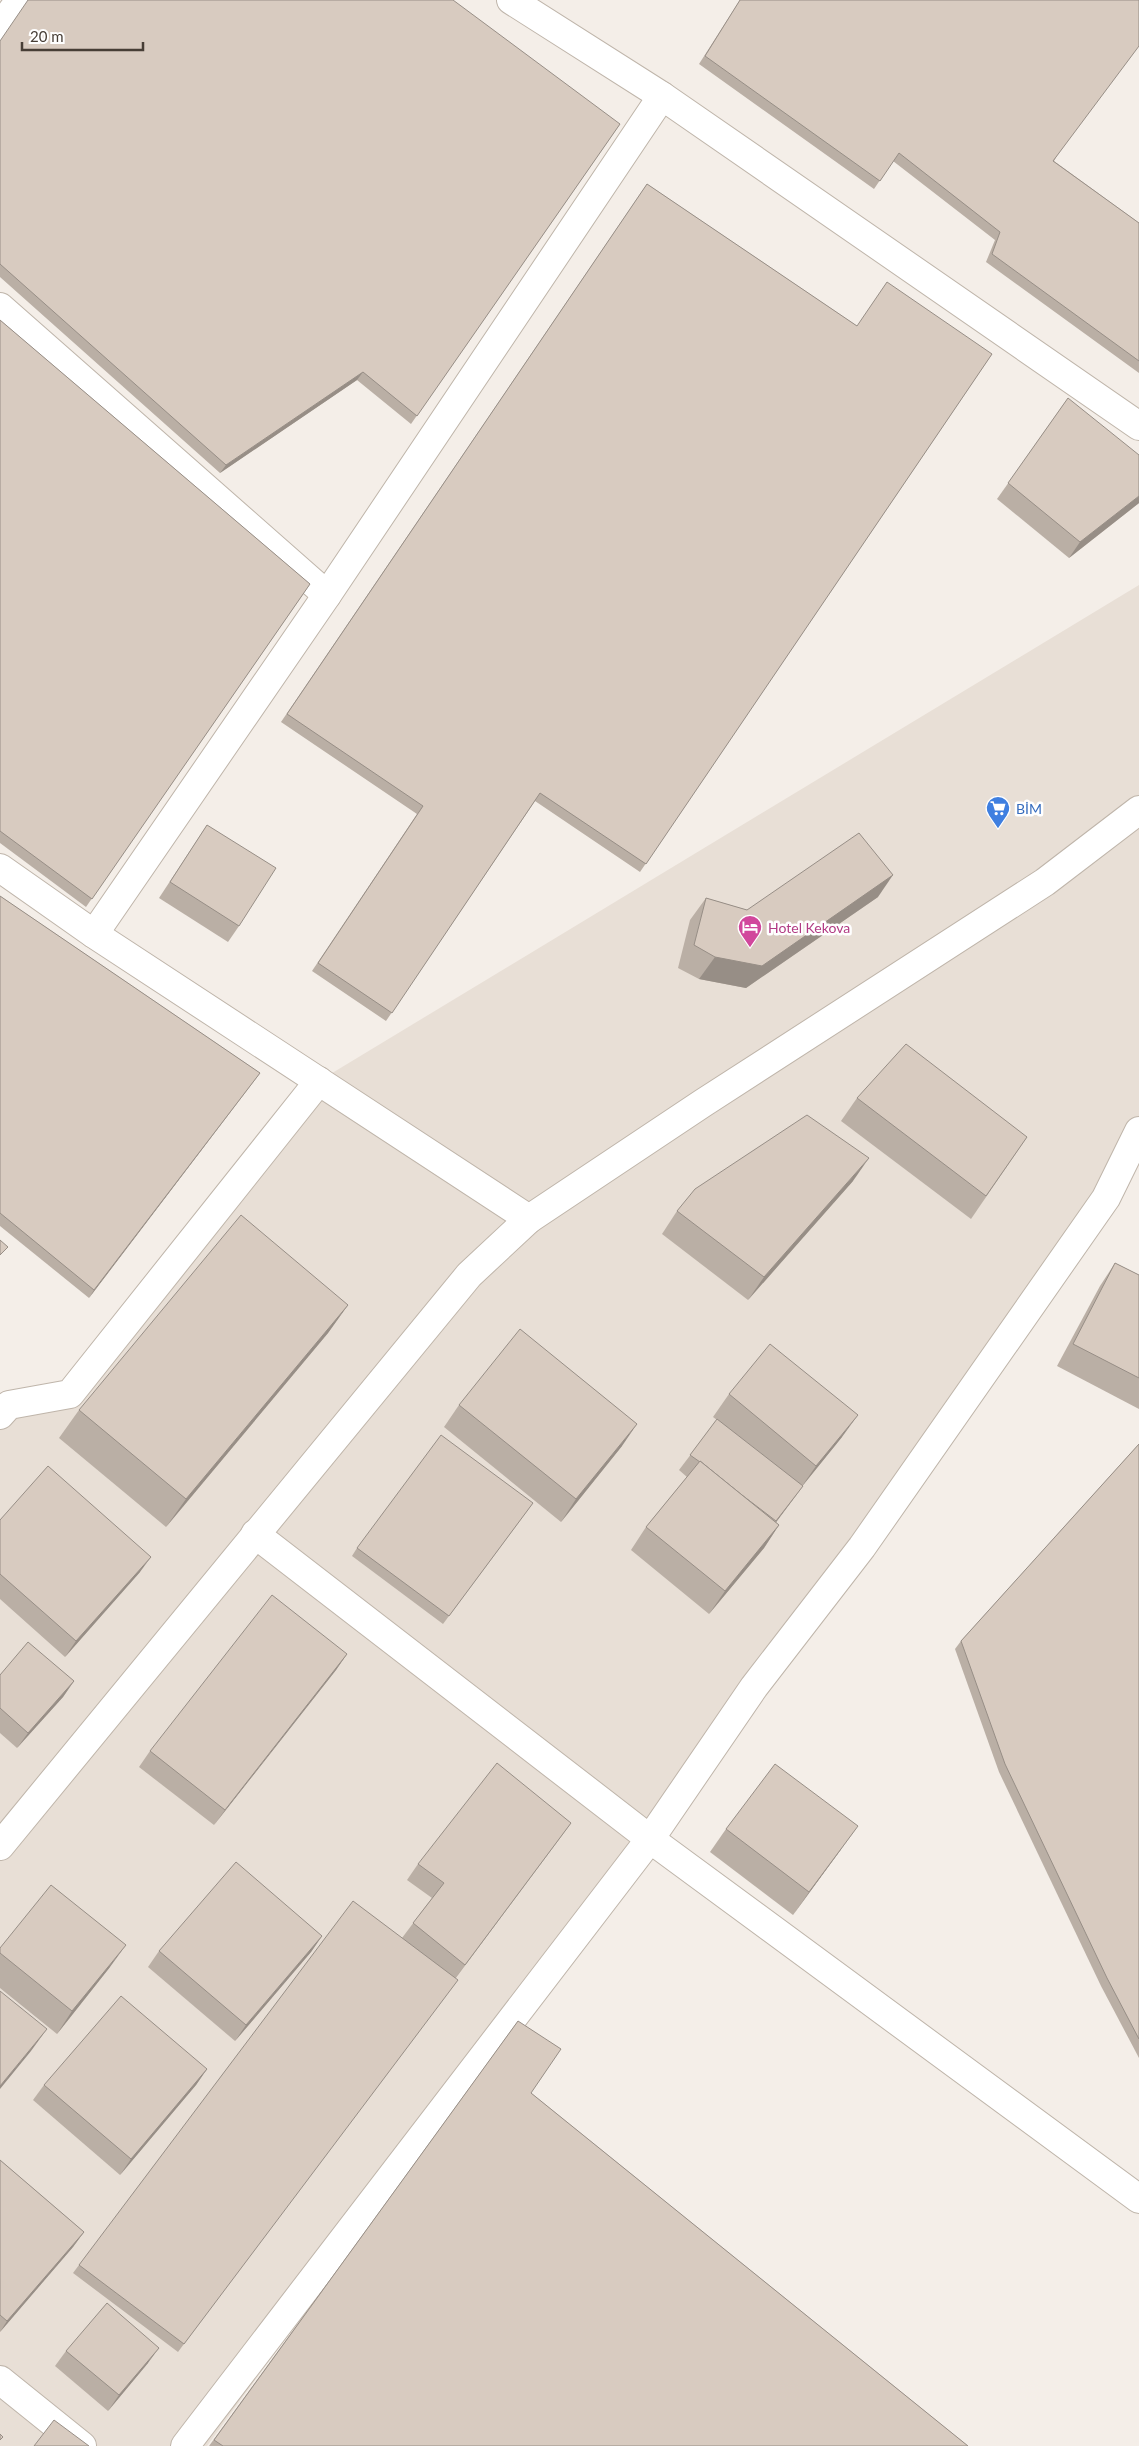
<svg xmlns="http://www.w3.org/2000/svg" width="1139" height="2446" font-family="Lato,sans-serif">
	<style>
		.residential { fill: #e8dfd6 }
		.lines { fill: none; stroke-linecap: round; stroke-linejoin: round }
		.minor-casing { stroke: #bfb5aa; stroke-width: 30 }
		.minor { stroke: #fff; stroke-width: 28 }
		.wall { fill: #baafa5 }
		.shaded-wall { fill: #978e86 }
		.building { fill: #d8cbc0; stroke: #978e86 }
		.labels { text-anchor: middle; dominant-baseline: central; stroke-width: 5; stroke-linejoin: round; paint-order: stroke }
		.shop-label { font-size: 14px; fill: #366cbe; stroke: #fff; text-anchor: start }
		.hotel-label { font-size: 14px; fill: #b23c85; stroke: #fff; text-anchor: start }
	</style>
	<rect width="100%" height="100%" fill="#f4eee8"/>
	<path class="residential" d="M 1139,585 L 1139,1131 L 650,1839 L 207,2446 L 0,2446 L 0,1415 L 70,1394 L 319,1081 Z"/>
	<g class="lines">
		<g class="minor-casing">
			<g id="minor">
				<path d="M 511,0 L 662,96 L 1139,426"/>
				<path d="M 0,27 L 20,0"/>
				<path d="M 0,307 L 327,595"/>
				<path d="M 0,868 L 94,934 L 529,1219"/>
				<path d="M 94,934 L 327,595 L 662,96"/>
				<path d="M 0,1415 L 9,1405 L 70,1394 L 319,1081"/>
				<path d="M 255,1534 L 650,1839 L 1139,2199"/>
				<path d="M 0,1846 L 469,1275 L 529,1219 L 703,1103 L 1045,882 L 1139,810"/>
				<path d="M 0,2380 L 82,2446"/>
				<path d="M 185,2446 L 650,1839 L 754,1687 L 862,1547 L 1106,1198 L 1139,1131"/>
			</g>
		</g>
		<use href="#minor" class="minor"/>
	</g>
	<g class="wall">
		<path d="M 740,0 L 1139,0 L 1054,161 L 1139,223 L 1139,373 L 986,262 L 995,240 L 893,161 L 874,189 L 699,64 Z"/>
		<path d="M 0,41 L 620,124 L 411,424 L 357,380 L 220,473 L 0,277 Z"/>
		<path d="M 647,184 L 857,326 L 992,354 L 640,872 L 535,801 L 386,1021 L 312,971 L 417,814 L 281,722 Z"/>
		<path d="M 0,320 L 310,584 L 86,907 L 0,843 Z"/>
		<path d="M 1068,398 L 1139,503 L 1069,558 L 997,499 Z"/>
		<path d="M 207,825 L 239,926 L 228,942 L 159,898 Z"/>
		<path d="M 0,896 L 260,1073 L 89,1298 L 0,1226 Z"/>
		<path d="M 878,897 L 746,988 L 699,979 L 678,968 L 690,920 L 706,898 L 747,910 Z"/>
		<path d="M 857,1098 L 1027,1137 L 971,1219 L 841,1121 Z"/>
		<path d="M 853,1181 L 748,1300 L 662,1234 L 677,1211 Z"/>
		<path d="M 1115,1263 L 1139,1275 L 1139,1409 L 1057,1366 L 1100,1286 Z"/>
		<path d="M 348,1305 L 328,1333 L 166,1527 L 59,1438 L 79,1410 Z"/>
		<path d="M 729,1394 L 842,1437 L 803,1485 L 776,1522 L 779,1525 L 764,1548 L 709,1614 L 631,1550 L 646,1527 L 687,1477 L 679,1470 L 717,1420 L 713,1417 Z"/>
		<path d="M 459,1405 L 622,1446 L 561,1522 L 444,1427 Z"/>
		<path d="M 1139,1444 L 1139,2058 L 1101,1986 L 999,1772 L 955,1649 L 961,1641 Z"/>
		<path d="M 533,1503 L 443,1624 L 352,1556 L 357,1548 Z"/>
		<path d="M 0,1520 L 140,1572 L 65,1657 L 0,1599 Z"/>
		<path d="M 347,1654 L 336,1670 L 214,1825 L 139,1767 L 150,1751 Z"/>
		<path d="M 0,1675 L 74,1681 L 63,1697 L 17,1748 L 0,1733 Z"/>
		<path d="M 571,1823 L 178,2352 L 73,2273 L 79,2265 L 402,1938 L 432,1898 L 407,1880 L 418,1864 Z"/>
		<path d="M 726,1829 L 842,1848 L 793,1915 L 710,1852 Z"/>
		<path d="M 322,1936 L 311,1952 L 235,2041 L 148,1967 L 159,1951 Z"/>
		<path d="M 0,1948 L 110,1967 L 57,2034 L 0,1988 Z"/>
		<path d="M 518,2021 L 531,2093 L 968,2446 L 209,2446 Z"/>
		<path d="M 207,2069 L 196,2085 L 120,2175 L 33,2100 L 44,2085 Z"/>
		<path d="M 0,2160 L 84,2232 L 73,2247 L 0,2332 Z"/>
		<path d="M 66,2351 L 148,2363 L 108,2411 L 55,2366 Z"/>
	</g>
	<g class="shaded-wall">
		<path d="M 363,372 L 357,380 L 220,473 L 226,465 Z"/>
		<path d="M 1139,496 L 1139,503 L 1069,558 L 1080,542 Z"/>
		<path d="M 893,875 L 878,897 L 746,988 L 699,979 L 715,957 Z"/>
		<path d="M 260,1073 L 254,1081 L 89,1298 L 94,1290 Z"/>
		<path d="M 869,1158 L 853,1181 L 748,1300 L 764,1277 Z"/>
		<path d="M 348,1305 L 328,1333 L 166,1527 L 186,1499 Z"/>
		<path d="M 858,1415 L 842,1437 L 800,1489 L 816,1466 Z"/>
		<path d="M 637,1424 L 622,1446 L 561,1522 L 576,1499 Z"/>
		<path d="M 803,1486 L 792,1501 L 765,1537 L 776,1521 Z"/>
		<path d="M 779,1525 L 764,1548 L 709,1614 L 725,1591 Z"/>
		<path d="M 151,1557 L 140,1572 L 65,1657 L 76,1641 Z"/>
		<path d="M 347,1654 L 336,1670 L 214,1825 L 225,1810 Z"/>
		<path d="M 74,1681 L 63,1697 L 17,1748 L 28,1733 Z"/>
		<path d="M 571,1823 L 560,1838 L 454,1980 L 465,1965 Z"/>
		<path d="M 858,1826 L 842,1848 L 793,1915 L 809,1892 Z"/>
		<path d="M 322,1936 L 311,1952 L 235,2041 L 246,2025 Z"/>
		<path d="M 126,1945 L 110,1967 L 57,2034 L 72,2011 Z"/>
		<path d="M 47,2029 L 31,2051 L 0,2089 L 0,2086 Z"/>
		<path d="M 207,2069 L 196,2085 L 120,2175 L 131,2159 Z"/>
		<path d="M 84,2232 L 73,2247 L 0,2332 L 7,2321 Z"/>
		<path d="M 159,2348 L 148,2363 L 108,2411 L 119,2395 Z"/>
	</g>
	<g class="building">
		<path d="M 28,0 L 453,0 L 620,124 L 417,416 L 363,372 L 226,465 L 0,264 L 0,41 Z"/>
		<path d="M 740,0 L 1139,0 L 1139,46 L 1053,161 L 1139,223 L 1139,361 L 992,254 L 1000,232 L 899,153 L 880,181 L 705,56 Z"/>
		<path d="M 647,184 L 857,326 L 887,282 L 992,354 L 646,864 L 540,793 L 392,1013 L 318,963 L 423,806 L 287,714 Z"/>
		<path d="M 0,320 L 310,584 L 92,899 L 0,831 Z"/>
		<path d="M 1068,398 L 1139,455 L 1139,496 L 1080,542 L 1008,483 Z"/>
		<path d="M 207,825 L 276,868 L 239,926 L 170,882 Z"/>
		<path d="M 859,833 L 893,875 L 762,966 L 715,957 L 694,945 L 706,898 L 747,910 Z"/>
		<path d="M 0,896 L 260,1073 L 94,1290 L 0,1213 Z"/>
		<path d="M 906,1044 L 1027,1137 L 986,1196 L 857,1098 Z"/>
		<path d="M 807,1115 L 869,1158 L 764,1277 L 677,1211 L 695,1189 Z"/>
		<path d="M 241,1215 L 348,1305 L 186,1499 L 79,1410 Z"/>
		<path d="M 0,1240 L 8,1247 L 0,1255 Z"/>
		<path d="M 1115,1263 L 1139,1275 L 1139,1378 L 1073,1344 Z"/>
		<path d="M 520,1329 L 637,1424 L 576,1499 L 459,1405 Z"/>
		<path d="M 770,1344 L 858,1415 L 816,1466 L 729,1394 Z"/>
		<path d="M 717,1419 L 803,1486 L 776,1521 L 742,1495 L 700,1461 L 700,1462 L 690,1455 Z"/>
		<path d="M 441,1435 L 533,1503 L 449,1616 L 357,1548 Z"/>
		<path d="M 1139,1444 L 1139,2039 L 1107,1978 L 1005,1764 L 961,1641 Z"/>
		<path d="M 700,1461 L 779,1525 L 725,1591 L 646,1527 Z"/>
		<path d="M 48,1466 L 151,1557 L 76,1641 L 0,1574 L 0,1520 Z"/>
		<path d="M 272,1595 L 347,1654 L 225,1810 L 150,1751 Z"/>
		<path d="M 28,1642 L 74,1681 L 28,1733 L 0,1708 L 0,1675 Z"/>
		<path d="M 497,1763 L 571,1823 L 465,1965 L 413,1923 L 444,1883 L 418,1864 Z"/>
		<path d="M 775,1764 L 858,1826 L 809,1892 L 726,1829 Z"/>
		<path d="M 236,1862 L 322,1936 L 246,2025 L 159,1951 Z"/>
		<path d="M 51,1885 L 126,1945 L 72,2011 L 0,1953 L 0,1948 Z"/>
		<path d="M 353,1901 L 458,1980 L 184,2344 L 79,2265 Z"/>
		<path d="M 0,1991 L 47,2029 L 0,2086 Z"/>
		<path d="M 121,1996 L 207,2069 L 131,2159 L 44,2085 Z"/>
		<path d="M 518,2021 L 561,2049 L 531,2093 L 968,2446 L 223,2446 L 214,2440 Z"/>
		<path d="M 0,2160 L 84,2232 L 7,2321 L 0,2315 Z"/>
		<path d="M 107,2303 L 159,2348 L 119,2395 L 66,2351 Z"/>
		<path d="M 54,2420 L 89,2446 L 34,2446 Z"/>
		<path d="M 0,2434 L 3,2437 L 0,2440 Z"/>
	</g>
	<defs>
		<g id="supermarket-pin" transform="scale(1.25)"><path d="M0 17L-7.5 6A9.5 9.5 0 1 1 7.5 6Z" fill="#3f7fe0" stroke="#fff"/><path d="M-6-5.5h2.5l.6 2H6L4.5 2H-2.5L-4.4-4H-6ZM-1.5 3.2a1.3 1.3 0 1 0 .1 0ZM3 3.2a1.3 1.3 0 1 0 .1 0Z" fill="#fff"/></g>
		<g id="hotel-pin" transform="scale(1.25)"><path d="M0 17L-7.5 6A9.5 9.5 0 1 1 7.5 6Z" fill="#d1479c" stroke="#fff"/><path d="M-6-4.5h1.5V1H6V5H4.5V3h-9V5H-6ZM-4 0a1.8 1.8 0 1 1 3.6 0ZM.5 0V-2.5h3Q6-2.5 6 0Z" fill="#fff"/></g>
	</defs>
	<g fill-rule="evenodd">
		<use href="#supermarket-pin" x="998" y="808"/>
		<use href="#hotel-pin" x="750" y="927"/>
	</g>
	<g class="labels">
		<g class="shop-label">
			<text x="1016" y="808">BİM</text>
		</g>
		<g class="hotel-label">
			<text x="768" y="927">Hotel Kekova</text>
		</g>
	</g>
	<path d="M22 42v8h121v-8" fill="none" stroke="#473e36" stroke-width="2.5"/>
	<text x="30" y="42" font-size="15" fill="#473e36" stroke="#ffffff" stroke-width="4" paint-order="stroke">20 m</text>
</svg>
